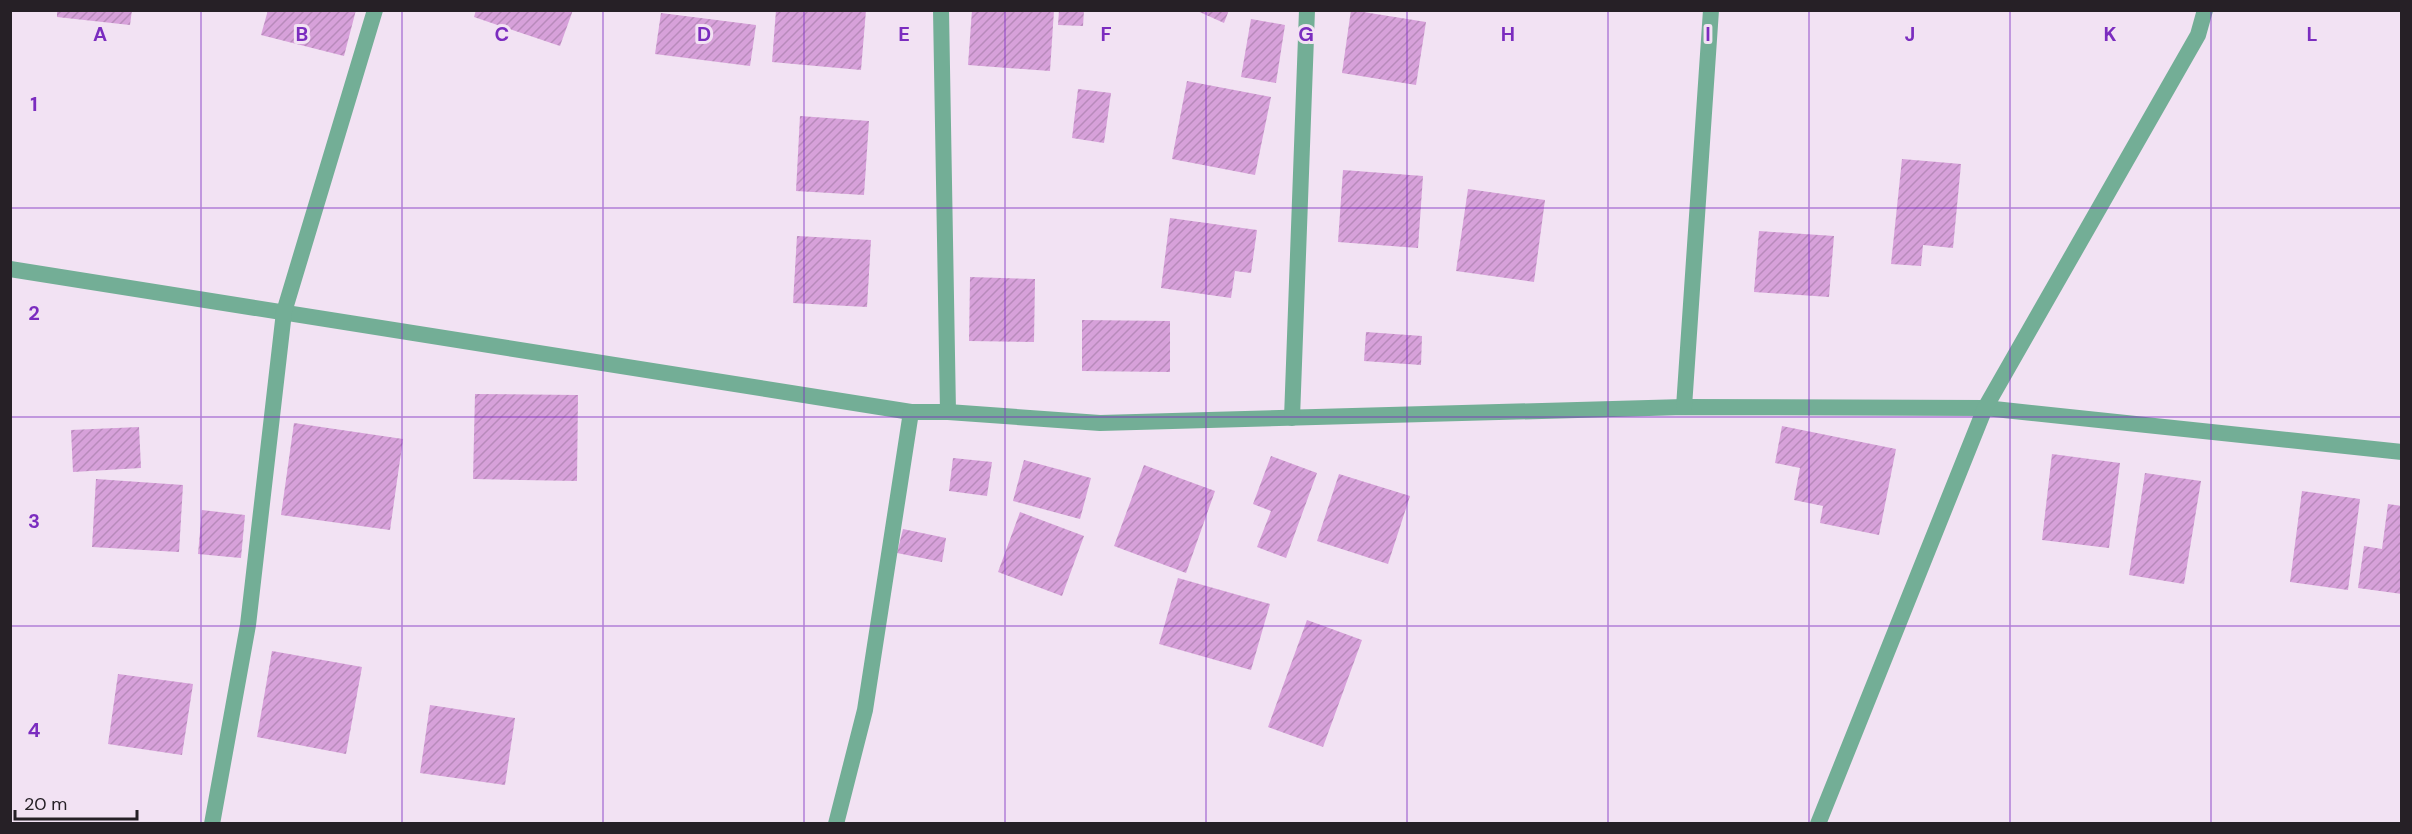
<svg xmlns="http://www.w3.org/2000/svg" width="2412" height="834" font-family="'DM Sans',sans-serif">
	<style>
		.building { fill: url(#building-hatch) }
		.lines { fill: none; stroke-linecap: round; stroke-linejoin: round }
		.minor { stroke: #73ae96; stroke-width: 16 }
		.grid { fill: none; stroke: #7b2cbf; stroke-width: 1.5; stroke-opacity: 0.55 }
		.grid-label { font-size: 20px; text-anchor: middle; font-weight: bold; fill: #7b2cbf; stroke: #f2e2f3; stroke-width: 6; stroke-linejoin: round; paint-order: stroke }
	</style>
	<defs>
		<pattern id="building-hatch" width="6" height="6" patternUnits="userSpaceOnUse" patternTransform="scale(1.5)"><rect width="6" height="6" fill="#d7a1da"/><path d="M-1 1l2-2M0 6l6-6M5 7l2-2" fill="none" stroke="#b88abb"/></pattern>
	</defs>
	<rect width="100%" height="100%" fill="#f2e2f3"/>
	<g class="building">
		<path d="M 57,10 L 132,10 L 130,25 L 57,17 Z"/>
		<path d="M 268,10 L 356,10 L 344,56 L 261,35 Z"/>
		<path d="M 476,10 L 573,10 L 560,46 L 474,17 Z"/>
		<path d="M 776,10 L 866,10 L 861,70 L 772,62 Z"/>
		<path d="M 972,10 L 1054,10 L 1050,71 L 968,65 Z"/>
		<path d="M 1059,10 L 1084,10 L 1083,26 L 1058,25 Z"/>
		<path d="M 1195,10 L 1229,10 L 1224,23 Z"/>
		<path d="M 1351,10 L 1426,22 L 1416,85 L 1342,73 Z"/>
		<path d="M 661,13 L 756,25 L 750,66 L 655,54 Z"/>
		<path d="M 1251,19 L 1285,25 L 1276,83 L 1241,77 Z"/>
		<path d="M 1187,81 L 1271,97 L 1255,175 L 1172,159 Z"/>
		<path d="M 1078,89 L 1111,93 L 1104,143 L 1072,138 Z"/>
		<path d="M 800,116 L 869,121 L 864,195 L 796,191 Z"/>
		<path d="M 1902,159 L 1961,164 L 1953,248 L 1923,245 L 1921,266 L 1891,264 Z"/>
		<path d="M 1343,170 L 1423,176 L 1418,248 L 1338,242 Z"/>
		<path d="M 1468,189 L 1545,200 L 1534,282 L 1456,271 Z"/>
		<path d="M 1170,218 L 1257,230 L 1251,273 L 1235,271 L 1231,298 L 1161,288 Z"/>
		<path d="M 1759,231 L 1834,236 L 1829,297 L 1754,292 Z"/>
		<path d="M 797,236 L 871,240 L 867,307 L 793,303 Z"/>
		<path d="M 970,277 L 1035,279 L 1034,342 L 969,341 Z"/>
		<path d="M 1082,320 L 1170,321 L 1170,372 L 1082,371 Z"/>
		<path d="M 1366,332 L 1422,336 L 1421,365 L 1364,361 Z"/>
		<path d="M 475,394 L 578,395 L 577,481 L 473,479 Z"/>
		<path d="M 294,423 L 403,439 L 390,530 L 281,515 Z"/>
		<path d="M 1782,426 L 1896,449 L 1879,535 L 1820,523 L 1823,506 L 1794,500 L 1800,468 L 1775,463 Z"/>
		<path d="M 139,427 L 141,468 L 73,472 L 71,430 Z"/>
		<path d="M 2052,454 L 2120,463 L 2109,548 L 2042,540 Z"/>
		<path d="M 1271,456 L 1317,473 L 1286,558 L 1257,547 L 1271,511 L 1253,504 Z"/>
		<path d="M 953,458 L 992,462 L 987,496 L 949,491 Z"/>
		<path d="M 1024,460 L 1091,478 L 1080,519 L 1013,501 Z"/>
		<path d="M 1144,465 L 1215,491 L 1186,573 L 1114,546 Z"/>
		<path d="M 2145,473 L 2201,481 L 2184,584 L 2129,575 Z"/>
		<path d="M 1339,474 L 1410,496 L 1388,564 L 1317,541 Z"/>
		<path d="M 96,479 L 183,485 L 179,552 L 92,547 Z"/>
		<path d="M 2302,491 L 2360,499 L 2348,590 L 2290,582 Z"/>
		<path d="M 2388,504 L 2402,506 L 2402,594 L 2358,588 L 2364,546 L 2382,549 Z"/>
		<path d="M 202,510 L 245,515 L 241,558 L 198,554 Z"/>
		<path d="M 1020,512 L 1084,536 L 1062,596 L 998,572 Z"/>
		<path d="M 903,529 L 946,538 L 942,562 L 897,553 Z"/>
		<path d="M 1178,578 L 1270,604 L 1251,670 L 1159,644 Z"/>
		<path d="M 1307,620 L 1362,640 L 1323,747 L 1268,727 Z"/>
		<path d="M 272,651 L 362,667 L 346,754 L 257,737 Z"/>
		<path d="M 118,674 L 193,684 L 182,755 L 108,744 Z"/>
		<path d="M 430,705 L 515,718 L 505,785 L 420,773 Z"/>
	</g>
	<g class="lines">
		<g class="minor">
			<path d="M 941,10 L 948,412"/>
			<path d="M 10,269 L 911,412 L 948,412 L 1100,423 L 1684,407 L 1985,408 L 2402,452"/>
			<path d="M 1684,407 L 1711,10"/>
			<path d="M 1292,418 L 1307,10"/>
			<path d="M 212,824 L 248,625 L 284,312 L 375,10"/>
			<path d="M 836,824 L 865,710 L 911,412"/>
			<path d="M 1818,824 L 1985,408 L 2198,35 L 2205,10"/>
		</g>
	</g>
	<path class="grid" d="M 201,10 L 201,824M 402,10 L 402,824M 603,10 L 603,824M 804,10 L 804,824M 1005,10 L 1005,824M 1206,10 L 1206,824M 1407,10 L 1407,824M 1608,10 L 1608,824M 1809,10 L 1809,824M 2010,10 L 2010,824M 2211,10 L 2211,824M 10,208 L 2402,208M 10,417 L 2402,417M 10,626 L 2402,626"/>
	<g class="grid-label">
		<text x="100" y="41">A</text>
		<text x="302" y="41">B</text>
		<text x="502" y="41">C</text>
		<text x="704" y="41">D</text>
		<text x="904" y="41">E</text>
		<text x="1106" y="41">F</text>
		<text x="1306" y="41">G</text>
		<text x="1508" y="41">H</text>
		<text x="1708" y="41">I</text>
		<text x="1910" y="41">J</text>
		<text x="2110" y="41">K</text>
		<text x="2312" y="41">L</text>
		<text x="34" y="111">1</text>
		<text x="34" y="320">2</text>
		<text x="34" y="528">3</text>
		<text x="34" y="737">4</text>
	</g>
	<rect width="2412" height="834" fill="none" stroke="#262026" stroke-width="24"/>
	<path d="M15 810v9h122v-9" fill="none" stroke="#262026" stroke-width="3"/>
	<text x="24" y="810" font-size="18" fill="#262026" stroke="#f2e2f3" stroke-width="4.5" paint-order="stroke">20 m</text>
</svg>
